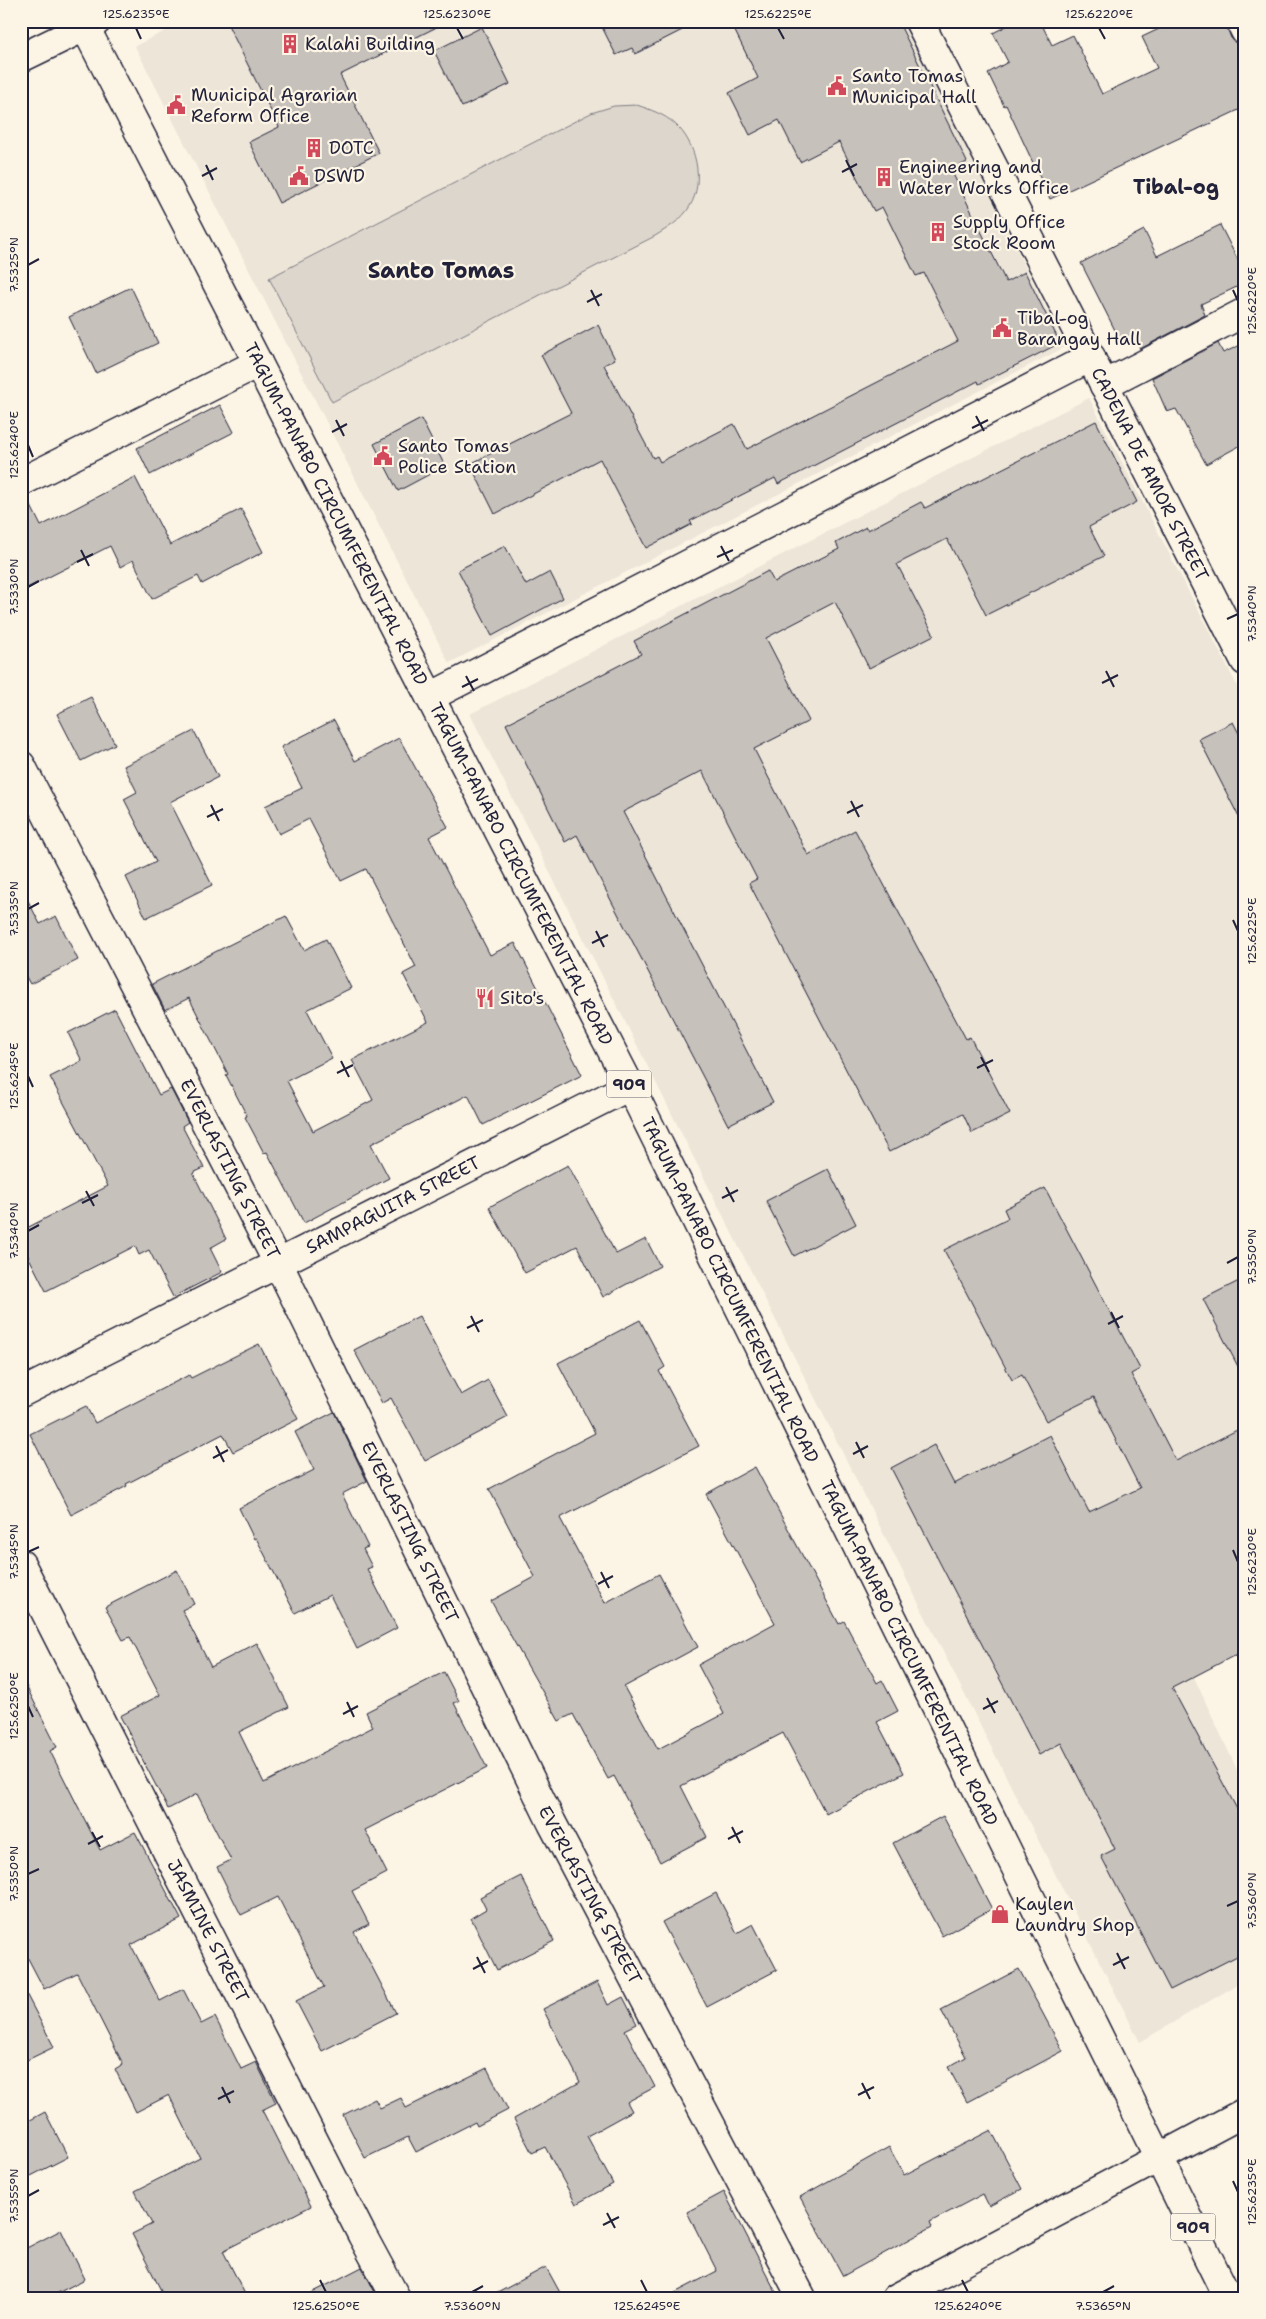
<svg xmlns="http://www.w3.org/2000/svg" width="1266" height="2319" font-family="'Shantell Sans',sans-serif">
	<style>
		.built { fill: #ece5d8 }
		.green { fill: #dcd6cc; stroke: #7f7c84 }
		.building { fill: #c6c1bb; stroke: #22223b }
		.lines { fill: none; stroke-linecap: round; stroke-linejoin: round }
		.minor-casing { stroke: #22223b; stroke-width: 31 }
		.tertiary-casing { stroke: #22223b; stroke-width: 31 }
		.primary-casing { stroke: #22223b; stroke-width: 31 }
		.minor { stroke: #fcf5e5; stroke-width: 28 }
		.tertiary { stroke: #fcf5e5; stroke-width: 28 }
		.primary { stroke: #fcf5e5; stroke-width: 28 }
		.ticks { fill: none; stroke: #22223b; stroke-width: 2 }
		.labels { text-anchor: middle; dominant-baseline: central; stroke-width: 4.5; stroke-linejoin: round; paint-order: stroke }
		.shield { fill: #fcf5e5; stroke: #63616e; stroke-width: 1 }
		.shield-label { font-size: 16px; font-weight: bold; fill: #22223b }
		.poi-label { font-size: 18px; fill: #22223b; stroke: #fcf5e5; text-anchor: start }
		.street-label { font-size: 18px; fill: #22223b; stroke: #fcf5e5 }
		.quarter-label { font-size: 20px; font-weight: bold; fill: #22223b; stroke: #fcf5e5 }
		.district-label { font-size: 22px; font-weight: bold; fill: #22223b; stroke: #fcf5e5 }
		.neatline { fill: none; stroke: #22223b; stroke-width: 2 }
		.ticks-label { font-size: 12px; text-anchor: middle; fill: #22223b }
	</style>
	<rect width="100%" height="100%" fill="#fcf5e5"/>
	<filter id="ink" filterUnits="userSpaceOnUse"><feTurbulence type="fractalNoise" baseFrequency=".02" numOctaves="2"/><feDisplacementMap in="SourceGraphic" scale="10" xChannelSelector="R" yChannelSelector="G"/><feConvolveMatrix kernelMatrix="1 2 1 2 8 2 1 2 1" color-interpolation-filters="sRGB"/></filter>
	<g filter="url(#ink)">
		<g class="built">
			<path d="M 185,21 L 903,21 L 1065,347 L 449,663 L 135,46 Z"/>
			<path d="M 1089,398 L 1245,701 L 1245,1544 L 1153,1589 L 1245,1787 L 1245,1980 L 1140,2042 L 470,714 Z"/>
		</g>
		<path class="green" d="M 637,105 C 651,110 664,114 675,124 C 696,142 705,181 690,206 C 682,220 668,228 655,236 L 332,402 L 269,278 L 591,113 L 614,106 Z"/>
		<g class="building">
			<path d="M 226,21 L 449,21 L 340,75 L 379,153 L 279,203 L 249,142 L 279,127 Z"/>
			<path d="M 599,21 L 700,21 L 635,54 L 632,48 L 616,55 Z"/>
			<path d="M 730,21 L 898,21 L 967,162 L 951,170 L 1006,282 L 1025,272 L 1060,343 L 979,384 L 978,381 L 778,484 L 775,478 L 690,521 L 692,524 L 646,548 L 600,459 L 495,514 L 470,464 L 571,413 L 541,355 L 598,325 L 615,359 L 604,365 L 653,458 L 657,456 L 660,462 L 734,424 L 747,449 L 958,341 L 924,273 L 916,276 L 882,207 L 874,211 L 839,142 L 800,162 L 779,120 L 750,135 L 729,93 L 758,78 Z"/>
			<path d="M 1016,21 L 1040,21 L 1052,45 L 1073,35 L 1102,94 L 1157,68 L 1142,37 L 1176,21 L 1225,21 L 1231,38 L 1240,45 L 1245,55 L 1245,107 L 1050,199 L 1006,105 L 1004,106 L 988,73 L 1008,62 L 993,33 Z"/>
			<path d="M 482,27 L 510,84 L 462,107 L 434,51 Z"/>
			<path d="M 1220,225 L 1245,274 L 1245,283 L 1201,304 L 1205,315 L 1140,349 L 1135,338 L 1122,344 L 1081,263 L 1144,230 L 1157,256 Z"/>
			<path d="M 131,287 L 158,343 L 96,373 L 69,317 Z"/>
			<path d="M 1218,343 L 1223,353 L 1245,343 L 1245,443 L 1206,464 L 1176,409 L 1167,412 L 1152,378 Z"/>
			<path d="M 220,405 L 234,432 L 150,475 L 137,448 Z"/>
			<path d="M 421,419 L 445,466 L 398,491 L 374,444 Z"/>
			<path d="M 1096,421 L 1137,502 L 1089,527 L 1104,556 L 986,615 L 947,539 L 897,564 L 934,635 L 869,668 L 835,602 L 766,638 L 809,721 L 754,749 L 808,855 L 855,830 L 966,1039 L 970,1037 L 1010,1114 L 972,1133 L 963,1114 L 889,1152 L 749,883 L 757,879 L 702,771 L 623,812 L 773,1102 L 728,1125 L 577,835 L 565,842 L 506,724 L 641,654 L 634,641 L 768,571 L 774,582 L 839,549 L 836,543 L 866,527 L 868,530 L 921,502 L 925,508 Z"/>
			<path d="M 135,477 L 170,545 L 241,509 L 263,552 L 202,584 L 198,576 L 152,599 L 133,560 L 120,567 L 110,546 L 21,591 L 21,497 L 26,496 L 41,526 Z"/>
			<path d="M 505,546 L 526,585 L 550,572 L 563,598 L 492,636 L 458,570 Z"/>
			<path d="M 91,697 L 115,744 L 81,761 L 57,714 Z"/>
			<path d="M 334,720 L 355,761 L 399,738 L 448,827 L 429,837 L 490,955 L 515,943 L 582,1075 L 483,1125 L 468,1095 L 371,1144 L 389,1178 L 304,1223 L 267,1152 L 264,1153 L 245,1117 L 247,1116 L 226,1075 L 228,1074 L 189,998 L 165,1010 L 152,984 L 286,916 L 304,950 L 326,939 L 351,988 L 307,1010 L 332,1058 L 287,1081 L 313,1131 L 373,1100 L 352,1060 L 428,1022 L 403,974 L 416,967 L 366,869 L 341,881 L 309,819 L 279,834 L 265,806 L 302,788 L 281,747 Z"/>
			<path d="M 1233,722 L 1245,745 L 1245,829 L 1199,739 Z"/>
			<path d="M 194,731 L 218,777 L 170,802 L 212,885 L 146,918 L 126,877 L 156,862 L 124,799 L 137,792 L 124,766 Z"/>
			<path d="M 21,887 L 40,924 L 56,916 L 78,960 L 30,984 L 21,968 Z"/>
			<path d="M 115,1009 L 159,1095 L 171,1089 L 188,1122 L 182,1126 L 204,1168 L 193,1173 L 226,1239 L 210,1248 L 222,1272 L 173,1297 L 149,1250 L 139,1255 L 135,1246 L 46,1291 L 21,1242 L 21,1231 L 108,1186 L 50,1077 L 82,1061 L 68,1033 Z"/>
			<path d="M 568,1165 L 616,1254 L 646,1239 L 660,1266 L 603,1297 L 577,1246 L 525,1273 L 489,1207 Z"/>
			<path d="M 828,1169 L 856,1224 L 794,1256 L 766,1201 Z"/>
			<path d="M 1045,1188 L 1140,1369 L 1131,1374 L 1176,1461 L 1245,1426 L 1245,1650 L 1172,1688 L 1245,1824 L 1245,1952 L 1170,1990 L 1101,1856 L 1115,1849 L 1061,1743 L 1039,1755 L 891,1468 L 934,1445 L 954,1484 L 1050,1435 L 1089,1512 L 1140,1488 L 1094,1397 L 1046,1421 L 1022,1375 L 1012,1380 L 944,1250 L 1008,1218 L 1004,1209 Z"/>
			<path d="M 1245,1278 L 1245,1380 L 1203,1299 Z"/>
			<path d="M 419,1316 L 461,1395 L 488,1380 L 508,1417 L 425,1461 L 391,1398 L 382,1403 L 354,1350 Z"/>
			<path d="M 640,1320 L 665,1367 L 659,1371 L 699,1446 L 560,1518 L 605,1603 L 659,1574 L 698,1647 L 624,1687 L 658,1749 L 724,1714 L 698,1665 L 775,1623 L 706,1494 L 755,1467 L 839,1624 L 844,1621 L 877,1683 L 882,1680 L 898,1711 L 877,1722 L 904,1773 L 826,1814 L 783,1733 L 681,1786 L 707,1837 L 660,1862 L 614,1776 L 608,1779 L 573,1714 L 559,1721 L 491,1601 L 535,1577 L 489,1489 L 595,1433 L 558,1363 Z"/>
			<path d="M 259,1344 L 298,1419 L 233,1452 L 223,1434 L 126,1484 L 127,1486 L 71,1515 L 30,1434 L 86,1406 L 95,1423 L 189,1375 L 191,1378 Z"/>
			<path d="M 334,1412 L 367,1481 L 342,1494 L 368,1547 L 363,1549 L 372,1567 L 367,1569 L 397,1628 L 357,1649 L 330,1595 L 295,1613 L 256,1538 L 254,1539 L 239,1508 L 314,1470 L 295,1432 Z"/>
			<path d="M 177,1570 L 194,1604 L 182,1610 L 211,1667 L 257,1643 L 289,1707 L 239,1732 L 264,1783 L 373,1727 L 366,1712 L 444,1672 L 459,1701 L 454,1703 L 487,1768 L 365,1830 L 387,1873 L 352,1891 L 369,1924 L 354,1932 L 396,2013 L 322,2051 L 296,2001 L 324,1987 L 278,1897 L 241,1915 L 217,1867 L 231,1860 L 197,1794 L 168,1809 L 120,1716 L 160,1695 L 130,1637 L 123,1640 L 105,1607 Z"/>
			<path d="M 21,1676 L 57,1747 L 50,1751 L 100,1850 L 135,1832 L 181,1919 L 131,1945 L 160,2001 L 183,1989 L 201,2024 L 215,2017 L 241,2069 L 256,2062 L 276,2103 L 262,2110 L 311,2206 L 223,2251 L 247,2298 L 165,2298 L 132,2234 L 152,2224 L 135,2191 L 200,2158 L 169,2095 L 136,2112 L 115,2069 L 123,2064 L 77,1973 L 44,1989 L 21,1945 Z"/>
			<path d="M 943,1816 L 992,1909 L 942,1936 L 893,1843 Z"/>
			<path d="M 521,1876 L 554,1941 L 497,1970 L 471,1918 L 486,1909 L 480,1897 Z"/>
			<path d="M 716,1893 L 737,1933 L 753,1924 L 777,1970 L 707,2007 L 662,1922 Z"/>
			<path d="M 1019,1969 L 1063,2051 L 967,2102 L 948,2067 L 966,2057 L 941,2010 Z"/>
			<path d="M 597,1982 L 608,2005 L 623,1997 L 637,2024 L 625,2030 L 655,2087 L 627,2102 L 632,2111 L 587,2136 L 613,2184 L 576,2204 L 545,2147 L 532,2153 L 514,2119 L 580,2082 L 543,2009 Z"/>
			<path d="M 21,1984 L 54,2047 L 21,2063 Z"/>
			<path d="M 487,2068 L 508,2110 L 477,2126 L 475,2122 L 416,2152 L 408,2137 L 365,2158 L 343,2115 L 375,2099 L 380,2108 L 401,2098 L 406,2108 Z"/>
			<path d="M 45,2112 L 68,2157 L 21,2181 L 21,2125 Z"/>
			<path d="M 991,2130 L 1022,2189 L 989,2206 L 983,2194 L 930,2222 L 932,2227 L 843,2276 L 800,2197 L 889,2147 L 904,2175 Z"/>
			<path d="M 724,2192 L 779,2298 L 665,2298 L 717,2271 L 687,2212 Z"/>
			<path d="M 61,2230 L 85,2279 L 48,2298 L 21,2298 L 21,2251 Z"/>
			<path d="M 362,2267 L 378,2298 L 302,2298 Z"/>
			<path d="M 546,2267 L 563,2298 L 488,2298 Z"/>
		</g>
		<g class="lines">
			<g class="minor-casing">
				<g id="minor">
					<path d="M 919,21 L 1245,661"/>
					<path d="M 1240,21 L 1245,31"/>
					<path d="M 1104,385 L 1245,312"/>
					<path d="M 21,482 L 258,363"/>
					<path d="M 430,697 L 1091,357"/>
					<path d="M 21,765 L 278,1263 L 552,1823 L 802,2298"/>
					<path d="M 21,1393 L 630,1086"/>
					<path d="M 21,1564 L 362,2235 L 396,2298"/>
					<path d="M 896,2298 L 1245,2112"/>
				</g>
			</g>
			<g class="tertiary-casing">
				<path id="tertiary" d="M 21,58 L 97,21"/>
			</g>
			<g class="primary-casing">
				<path id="primary" d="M 82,21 L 630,1086 L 1228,2298"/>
			</g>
			<use href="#minor" class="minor"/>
			<use href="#tertiary" class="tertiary"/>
			<use href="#primary" class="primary"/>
		</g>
	</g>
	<path class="ticks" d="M 136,28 L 141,39M 457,28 L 463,39M 778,28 L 784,39M 1099,28 L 1105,39M 846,160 L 854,176M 206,165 L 213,180M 842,172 L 857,164M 202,176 L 217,168M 28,265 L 39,259M 591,290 L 599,306M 1233,290 L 1238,301M 587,302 L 602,294M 976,416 L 984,431M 336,420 L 344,436M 972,428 L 988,420M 332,432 L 347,424M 28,445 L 33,457M 721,546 L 729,561M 81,550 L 89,566M 717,557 L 733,550M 77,562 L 93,554M 28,587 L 39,581M 1227,619 L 1238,614M 1106,671 L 1114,687M 466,676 L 474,691M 1102,683 L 1118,675M 462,687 L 478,679M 851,801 L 859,817M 211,805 L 219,821M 847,813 L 863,805M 207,817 L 223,809M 28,909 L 39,903M 1233,920 L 1238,931M 596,931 L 604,947M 592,943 L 608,935M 981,1057 L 989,1072M 341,1061 L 349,1077M 977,1068 L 993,1060M 337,1073 L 353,1065M 28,1076 L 33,1087M 726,1187 L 734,1202M 86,1191 L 94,1206M 722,1198 L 738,1190M 82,1203 L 98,1195M 28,1231 L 39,1225M 1227,1263 L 1238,1257M 1111,1312 L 1119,1328M 471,1316 L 479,1332M 1108,1324 L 1123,1316M 467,1328 L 483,1320M 856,1442 L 864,1458M 216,1446 L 224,1462M 853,1454 L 868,1446M 213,1458 L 228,1450M 1233,1550 L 1238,1562M 28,1552 L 39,1547M 601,1572 L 609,1588M 598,1584 L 613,1576M 987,1698 L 995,1713M 347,1702 L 354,1717M 28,1706 L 33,1717M 983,1709 L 998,1701M 343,1714 L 358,1706M 732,1827 L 740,1843M 92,1832 L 100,1847M 728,1839 L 743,1831M 88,1844 L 103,1836M 28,1874 L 39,1869M 1227,1906 L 1238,1901M 1117,1953 L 1125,1969M 477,1957 L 485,1973M 1113,1965 L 1129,1957M 473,1969 L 488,1961M 862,2083 L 870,2099M 222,2087 L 230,2103M 858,2095 L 874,2087M 218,2099 L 234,2091M 1233,2181 L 1238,2192M 28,2196 L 39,2190M 607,2213 L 615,2228M 603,2225 L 619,2217M 320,2280 L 326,2292M 641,2280 L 647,2292M 962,2280 L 968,2292M 472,2292 L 483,2286M 1103,2292 L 1114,2286"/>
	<defs>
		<g id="building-bare" transform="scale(1.5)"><path d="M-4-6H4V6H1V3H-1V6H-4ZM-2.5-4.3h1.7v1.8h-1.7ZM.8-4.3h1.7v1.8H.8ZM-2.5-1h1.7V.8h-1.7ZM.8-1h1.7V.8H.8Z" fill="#d1495b" stroke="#fcf5e5" stroke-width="2.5" paint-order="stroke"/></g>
		<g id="civic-bare" transform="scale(1.5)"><path d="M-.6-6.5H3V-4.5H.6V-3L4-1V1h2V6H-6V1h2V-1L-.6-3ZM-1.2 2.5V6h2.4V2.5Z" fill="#d1495b" stroke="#fcf5e5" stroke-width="2.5" paint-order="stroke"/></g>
		<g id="restaurant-bare" transform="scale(1.5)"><path d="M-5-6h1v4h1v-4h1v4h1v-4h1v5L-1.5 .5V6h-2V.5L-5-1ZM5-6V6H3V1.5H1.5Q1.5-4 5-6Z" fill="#d1495b" stroke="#fcf5e5" stroke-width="2.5" paint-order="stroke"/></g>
		<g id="shop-bare" transform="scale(1.5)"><path d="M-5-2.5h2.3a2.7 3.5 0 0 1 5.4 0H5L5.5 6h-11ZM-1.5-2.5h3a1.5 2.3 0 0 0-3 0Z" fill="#d1495b" stroke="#fcf5e5" stroke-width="2.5" paint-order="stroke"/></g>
	</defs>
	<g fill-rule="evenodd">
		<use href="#building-bare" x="290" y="44"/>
		<use href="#civic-bare" x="837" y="86"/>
		<use href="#civic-bare" x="176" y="105"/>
		<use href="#building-bare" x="314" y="148"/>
		<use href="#civic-bare" x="299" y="176"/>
		<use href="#building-bare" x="884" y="177"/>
		<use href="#building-bare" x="938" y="232"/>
		<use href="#civic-bare" x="1002" y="328"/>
		<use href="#civic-bare" x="383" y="456"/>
		<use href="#restaurant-bare" x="485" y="998"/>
		<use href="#shop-bare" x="1000" y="1914"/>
	</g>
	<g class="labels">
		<g class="shield">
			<rect x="606.5" y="1070.5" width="45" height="27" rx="4"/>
			<rect x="1170.5" y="2213.5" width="45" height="27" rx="4"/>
		</g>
		<g class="shield-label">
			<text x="629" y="1084">909</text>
			<text x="1193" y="2227">909</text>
		</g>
		<g class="poi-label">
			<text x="305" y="44">Kalahi Building</text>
			<text x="852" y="76">Santo Tomas<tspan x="852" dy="21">Municipal Hall</tspan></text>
			<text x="191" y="95">Municipal Agrarian<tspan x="191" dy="21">Reform Office</tspan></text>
			<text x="329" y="148">DOTC</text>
			<text x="899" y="167">Engineering and<tspan x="899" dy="21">Water Works Office</tspan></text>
			<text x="314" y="176">DSWD</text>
			<text x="953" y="222">Supply Office<tspan x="953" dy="21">Stock Room</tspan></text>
			<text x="1017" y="318">Tibal-og<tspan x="1017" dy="21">Barangay Hall</tspan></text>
			<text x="398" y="446">Santo Tomas<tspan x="398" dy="21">Police Station</tspan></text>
			<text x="500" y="998">Sito's</text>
			<text x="1015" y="1904">Kaylen<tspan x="1015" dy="21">Laundry Shop</tspan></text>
		</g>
		<g class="street-label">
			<text transform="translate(1150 474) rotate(63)">CADENA DE AMOR STREET</text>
			<text transform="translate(336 514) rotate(63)">TAGUM-PANABO CIRCUMFERENTIAL ROAD</text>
			<text transform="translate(521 874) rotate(63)">TAGUM-PANABO CIRCUMFERENTIAL ROAD</text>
			<text transform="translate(230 1169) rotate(63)">EVERLASTING STREET</text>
			<text transform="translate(393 1205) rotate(-27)">SAMPAGUITA STREET</text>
			<text transform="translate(730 1290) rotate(64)">TAGUM-PANABO CIRCUMFERENTIAL ROAD</text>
			<text transform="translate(410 1532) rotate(64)">EVERLASTING STREET</text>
			<text transform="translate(909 1653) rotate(64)">TAGUM-PANABO CIRCUMFERENTIAL ROAD</text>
			<text transform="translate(590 1895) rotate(62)">EVERLASTING STREET</text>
			<text transform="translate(208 1931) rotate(63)">JASMINE STREET</text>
		</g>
		<g class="quarter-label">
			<text x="1176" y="187">Tibal-og</text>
		</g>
		<g class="district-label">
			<text x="441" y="270">Santo Tomas</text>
		</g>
	</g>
	<rect width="1266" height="2319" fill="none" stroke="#fcf5e5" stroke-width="55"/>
	<rect x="28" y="28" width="1210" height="2264" class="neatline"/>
	<g class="ticks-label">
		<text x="136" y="18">125.6235°E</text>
		<text x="457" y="18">125.6230°E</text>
		<text x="778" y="18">125.6225°E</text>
		<text x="1099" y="18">125.6220°E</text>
		<text transform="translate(14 265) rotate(-90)" y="4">7.5325°N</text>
		<text transform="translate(1252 301) rotate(-90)" y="4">125.6220°E</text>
		<text transform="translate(14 445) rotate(-90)" y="4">125.6240°E</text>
		<text transform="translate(14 587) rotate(-90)" y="4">7.5330°N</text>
		<text transform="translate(1252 614) rotate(-90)" y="4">7.5340°N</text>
		<text transform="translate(14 909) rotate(-90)" y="4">7.5335°N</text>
		<text transform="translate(1252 931) rotate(-90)" y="4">125.6225°E</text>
		<text transform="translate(14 1076) rotate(-90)" y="4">125.6245°E</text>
		<text transform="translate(14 1231) rotate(-90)" y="4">7.5340°N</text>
		<text transform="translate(1252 1257) rotate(-90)" y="4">7.5350°N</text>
		<text transform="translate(14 1552) rotate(-90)" y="4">7.5345°N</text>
		<text transform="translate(1252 1562) rotate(-90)" y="4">125.6230°E</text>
		<text transform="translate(14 1706) rotate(-90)" y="4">125.6250°E</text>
		<text transform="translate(14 1874) rotate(-90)" y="4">7.5350°N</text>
		<text transform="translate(1252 1901) rotate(-90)" y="4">7.5360°N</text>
		<text transform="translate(1252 2192) rotate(-90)" y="4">125.6235°E</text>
		<text transform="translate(14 2196) rotate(-90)" y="4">7.5355°N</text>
		<text x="326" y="2310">125.6250°E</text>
		<text x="472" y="2310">7.5360°N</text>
		<text x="647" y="2310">125.6245°E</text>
		<text x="968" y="2310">125.6240°E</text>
		<text x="1103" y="2310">7.5365°N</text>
	</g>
</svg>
